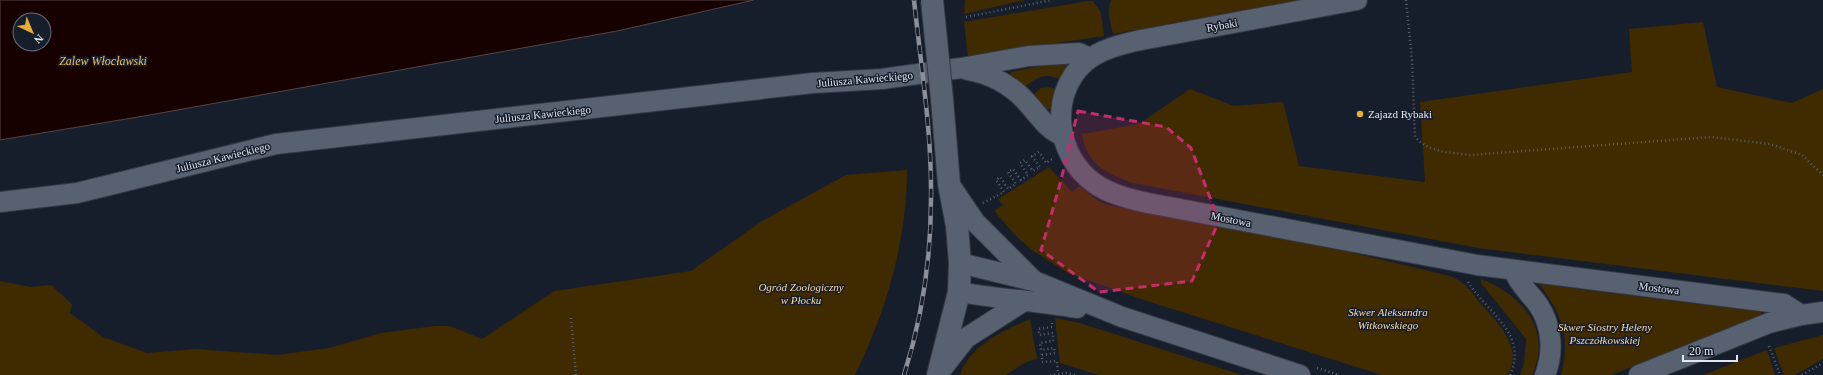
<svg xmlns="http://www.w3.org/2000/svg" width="1823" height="375" font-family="Georgia,serif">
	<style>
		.green { fill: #402a00 }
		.water { fill: #160000; stroke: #534548; fill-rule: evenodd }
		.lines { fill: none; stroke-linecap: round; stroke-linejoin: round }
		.minor-casing { stroke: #343944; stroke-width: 22 }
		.secondary-casing { stroke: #343944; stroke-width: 24 }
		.path { stroke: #5a616c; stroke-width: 2.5; stroke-dasharray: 1 3; stroke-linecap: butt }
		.minor { stroke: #586170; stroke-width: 20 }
		.secondary { stroke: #586170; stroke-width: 22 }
		.rail-casing { stroke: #8a8f9a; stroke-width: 4.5 }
		.rail { stroke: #171e2b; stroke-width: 3; stroke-dasharray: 9; stroke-linecap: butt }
		.secondary-bridge-casing { stroke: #343944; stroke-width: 24; stroke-linecap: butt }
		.secondary-bridge { stroke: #586170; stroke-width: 22 }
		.marked { fill: #c52d6a; fill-opacity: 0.2; stroke: #c52d6a; stroke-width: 3; stroke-dasharray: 8 5; stroke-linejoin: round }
		.poi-dot { fill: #e9ab38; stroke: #171e2b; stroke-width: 1.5 }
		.labels { text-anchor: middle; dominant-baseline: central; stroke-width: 3; stroke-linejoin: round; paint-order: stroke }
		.street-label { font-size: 11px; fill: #e2e7f0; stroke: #171e2b }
		.poi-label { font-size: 11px; fill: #e2e7f0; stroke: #171e2b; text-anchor: start }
		.park-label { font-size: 11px; font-style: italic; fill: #fbdba9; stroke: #171e2b }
		.water-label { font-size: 12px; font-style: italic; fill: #f0bb62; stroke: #171e2b }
	</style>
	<rect width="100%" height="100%" fill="#171e2b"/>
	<g class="green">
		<path d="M 965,0 L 1025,0 L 964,14 Z"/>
		<path d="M 1112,0 L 1299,0 L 1113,34 C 1111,24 1105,8 1112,0 Z"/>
		<path d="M 1088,1 L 1093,1 L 1101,13 L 1104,36 L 968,56 L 964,22 Z"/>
		<path d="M 1703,22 L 1717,87 L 1792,103 L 1823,89 L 1823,291 L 1478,248 L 1133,183 C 1106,173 1087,165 1082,134 L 1139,124 L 1190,89 L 1234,106 L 1283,102 L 1299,166 L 1425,182 L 1420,102 L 1632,72 L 1629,29 Z"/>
		<path d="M 1066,61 L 1071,64 L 1062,80 C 1044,72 1037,77 1023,89 L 1009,77 L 1011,72 Z"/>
		<path d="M 1050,87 L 1057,90 L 1050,109 L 1046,111 L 1032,96 L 1041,88 Z"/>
		<path d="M 1049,167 L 1072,192 L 1079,186 L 1097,200 L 1108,205 L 1349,252 L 1450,276 C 1467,283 1470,291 1482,305 C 1498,323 1525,350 1507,375 L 1382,375 L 1144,300 L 1068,273 L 1032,250 L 1015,235 L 994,211 L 1003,205 L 998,199 Z"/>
		<path d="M 907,170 C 907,241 886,312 855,375 L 0,375 L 0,281 L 31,287 L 51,285 L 72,304 L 70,313 L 103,337 L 147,353 L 195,349 L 277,355 L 329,348 L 381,333 L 435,326 L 450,326 L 482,339 L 554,291 L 691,271 L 762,221 L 846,175 Z"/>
		<path d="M 1481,279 C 1522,295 1553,330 1532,375 L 1520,375 L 1524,364 L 1526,339 L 1481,283 Z"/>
		<path d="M 1539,284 L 1761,312 L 1761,315 L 1611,375 L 1561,375 C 1571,339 1562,313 1539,284 Z"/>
		<path d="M 1055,318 L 1080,323 L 1242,375 L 1099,375 L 1060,363 Z"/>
		<path d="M 1030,319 L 1037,359 L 1026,362 L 1006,375 L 960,375 C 969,346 1004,330 1030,319 Z"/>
		<path d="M 1823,335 L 1823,359 L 1795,375 L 1784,375 L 1774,348 Z"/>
		<path d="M 1767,350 L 1775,375 L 1703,375 Z"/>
	</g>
	<path class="water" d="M 0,0 L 754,0 L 617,31 L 144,116 L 0,140 ZM 20,20 L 44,20 L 44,44 L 20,44 Z"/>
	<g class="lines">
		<g class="minor-casing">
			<g id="minor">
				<path d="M 1357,0 L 1141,40 C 1122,44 1101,49 1085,62 C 1048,95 1056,156 1094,183 C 1109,194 1130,199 1148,203 L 1477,265 L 1784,304 L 1801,315"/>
				<path d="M 967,70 C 992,74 1014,87 1030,106 C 1040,117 1047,129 1061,135"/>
				<path d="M 950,185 L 975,222 L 1034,281"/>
				<path d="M 0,202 L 77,193 L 276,144 L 813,83 L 882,79 L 961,68 L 1029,56 L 1079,53 L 1090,58"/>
				<path d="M 960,263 L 1034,281 L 1122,317 L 1300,375"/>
				<path d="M 1514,271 C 1519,285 1531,294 1539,306 C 1552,326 1554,353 1545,375"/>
				<path d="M 959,292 C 998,299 1038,301 1077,308"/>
				<path d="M 941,370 L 966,338 L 1024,301"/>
				<path d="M 1639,375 L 1769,323 L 1801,315 L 1823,312"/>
			</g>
		</g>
		<g class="secondary-casing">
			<path id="secondary" d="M 938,375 L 959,292 L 960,263 L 957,226 L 949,184 L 942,99"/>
		</g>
		<g class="path">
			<path d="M 1406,0 L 1412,60 L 1415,137 C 1430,153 1449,152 1470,155 L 1712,137 L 1770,144 L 1802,155 L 1823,175"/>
			<path d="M 966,17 L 1052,0"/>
			<path d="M 983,203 L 1004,192 L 996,180 L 1000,177 L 1008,189 L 1016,184 L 1008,172 L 1013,169 L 1021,180 L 1028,175 L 1020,163 L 1025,160 L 1033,171 L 1040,167 L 1032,156 L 1039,152 L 1046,163 L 1052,159"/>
			<path d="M 1468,282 C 1487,313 1529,334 1510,375"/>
			<path d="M 571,318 L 576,375"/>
			<path d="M 1052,323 L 1052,327 L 1039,329 L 1039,335 L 1053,333 L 1053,341 L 1040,343 L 1041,350 L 1054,348 L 1055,353 L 1042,355 L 1042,362 L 1057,361 L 1058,373"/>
			<path d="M 1769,346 L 1780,375"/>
			<path d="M 1317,368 L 1339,375"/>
			<path d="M 1050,375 L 1066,373 L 1076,375"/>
			<path d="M 1802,375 L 1823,363"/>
		</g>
		<use href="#minor" class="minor"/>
		<use href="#secondary" class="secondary"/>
		<g class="rail-casing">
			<path id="rail" d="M 904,375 C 922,318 931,259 931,199 C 932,133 921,66 914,0"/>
		</g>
		<use href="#rail" class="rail"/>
		<g class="secondary-bridge-casing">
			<path id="secondary-bridge" d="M 932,0 L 942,99"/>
		</g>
		<use href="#secondary-bridge" class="secondary-bridge"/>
	</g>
	<path class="marked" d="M 1078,111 L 1166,127 L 1191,148 L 1219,221 L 1192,281 L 1099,292 L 1041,250 L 1060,184 Z"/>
	<circle class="poi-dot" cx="1360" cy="114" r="4"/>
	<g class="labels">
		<g class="street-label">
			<text transform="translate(1222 25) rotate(-10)">Rybaki</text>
			<text transform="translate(865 79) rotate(-5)">Juliusza Kawieckiego</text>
			<text transform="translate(543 114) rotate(-6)">Juliusza Kawieckiego</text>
			<text transform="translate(223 157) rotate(-14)">Juliusza Kawieckiego</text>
			<text transform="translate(1231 219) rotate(11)">Mostowa</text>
			<text transform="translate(1659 288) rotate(7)">Mostowa</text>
		</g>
		<g class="poi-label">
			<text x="1368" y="114">Zajazd Rybaki</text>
		</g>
		<g class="park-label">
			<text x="801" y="287">Ogród Zoologiczny<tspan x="801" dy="13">w Płocku</tspan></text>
			<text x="1388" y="312">Skwer Aleksandra<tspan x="1388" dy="13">Witkowskiego</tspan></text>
			<text x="1605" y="327">Skwer Siostry Heleny<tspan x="1605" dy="13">Pszczółkowskiej</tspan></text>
		</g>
		<g class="water-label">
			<text x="103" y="61">Zalew Włocławski</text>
		</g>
	</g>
	<g transform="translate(32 32) rotate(136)"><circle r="19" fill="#171e2b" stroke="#686e7a"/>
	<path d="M0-3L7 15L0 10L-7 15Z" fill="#e9ab38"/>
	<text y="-6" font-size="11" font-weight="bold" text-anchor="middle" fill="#e2e7f0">N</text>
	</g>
	<path d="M1683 355v6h54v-6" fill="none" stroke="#e2e7f0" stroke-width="2"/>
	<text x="1689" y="355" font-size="12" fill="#e2e7f0" stroke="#171e2b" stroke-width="3" paint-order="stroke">20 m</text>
</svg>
